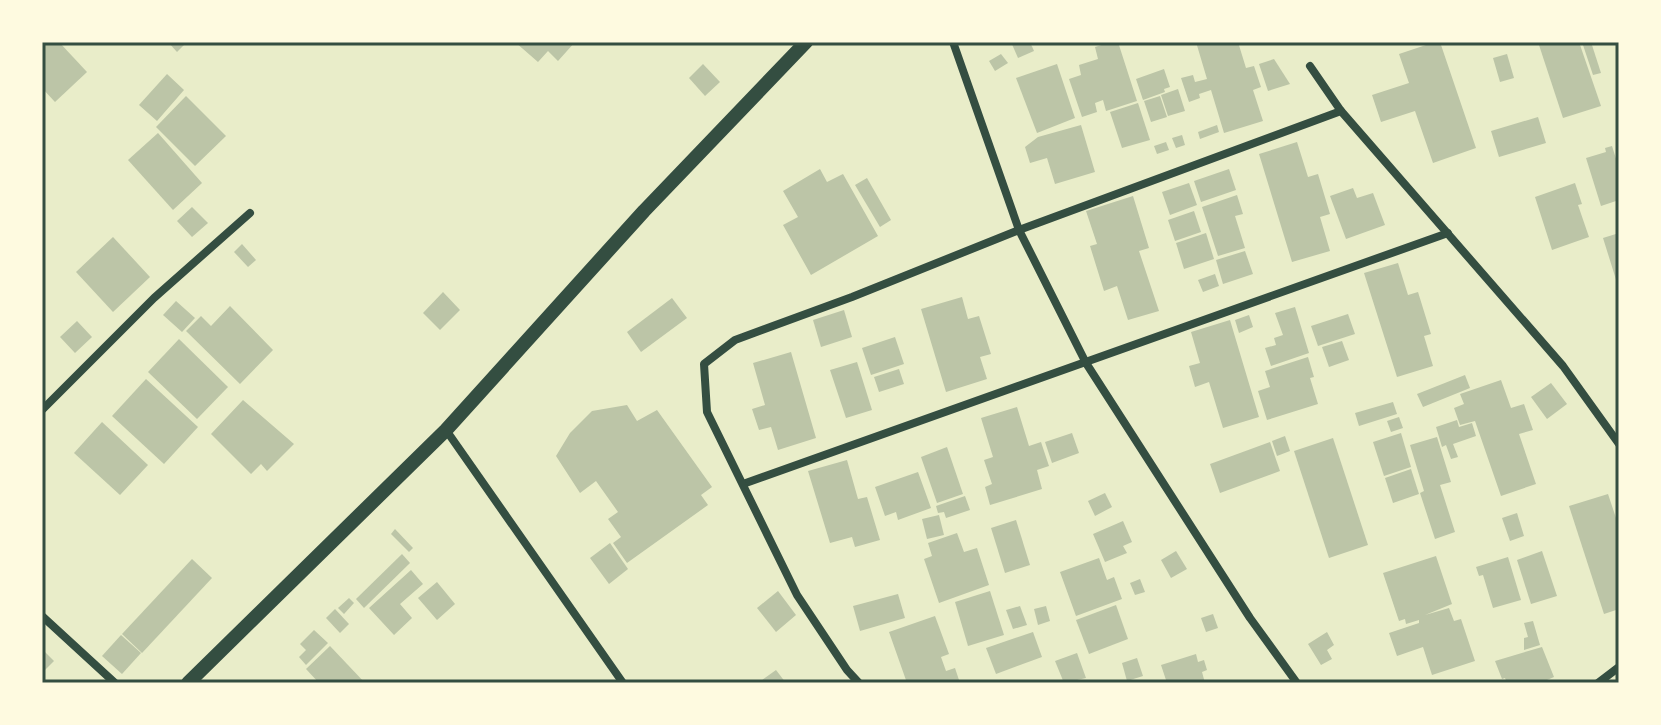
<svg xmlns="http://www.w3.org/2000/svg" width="1661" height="725" font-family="'Work Sans',sans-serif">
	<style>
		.building { fill: #bcc5a7 }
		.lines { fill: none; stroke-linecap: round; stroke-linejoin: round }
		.minor { stroke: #344e41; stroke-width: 8 }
		.tertiary { stroke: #344e41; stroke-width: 14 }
		.neatline { fill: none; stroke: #344e41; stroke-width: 3 }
	</style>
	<rect width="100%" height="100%" fill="#e9edc9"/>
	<g class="building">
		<path d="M 42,42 L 59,42 L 87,72 L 55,102 L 42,88 Z"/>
		<path d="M 168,42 L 187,42 L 177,52 Z"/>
		<path d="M 515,42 L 575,42 L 558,61 L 548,51 L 538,62 Z"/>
		<path d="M 1011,42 L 1030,42 L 1034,51 L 1018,58 Z"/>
		<path d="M 1111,42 L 1118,42 L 1137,101 L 1106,111 L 1103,100 L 1095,103 L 1097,112 L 1082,117 L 1069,79 L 1081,75 L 1079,65 L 1098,59 L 1095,47 Z"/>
		<path d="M 1196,42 L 1238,42 L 1246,68 L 1254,66 L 1261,87 L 1253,90 L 1263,121 L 1224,133 L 1211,90 L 1199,94 L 1200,98 L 1189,102 L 1181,78 L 1193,75 L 1195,82 L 1207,79 Z"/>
		<path d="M 1435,42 L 1440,42 L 1476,148 L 1433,163 L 1415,111 L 1381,122 L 1372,95 L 1409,83 L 1399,54 Z"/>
		<path d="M 1538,42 L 1579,42 L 1601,106 L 1563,118 Z"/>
		<path d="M 1582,42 L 1591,42 L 1601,73 L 1593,75 Z"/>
		<path d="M 1001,54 L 1008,63 L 995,71 L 989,61 Z"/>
		<path d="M 1507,54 L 1514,78 L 1500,82 L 1493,58 Z"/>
		<path d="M 1274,59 L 1290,84 L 1268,91 L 1259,64 Z"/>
		<path d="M 703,64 L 720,82 L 705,96 L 689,78 Z"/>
		<path d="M 1057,64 L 1075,118 L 1037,133 L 1016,78 Z"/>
		<path d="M 1164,69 L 1170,87 L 1164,89 L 1165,92 L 1143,100 L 1136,79 Z"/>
		<path d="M 167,74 L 184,90 L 157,121 L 139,105 Z"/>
		<path d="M 1178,89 L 1185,111 L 1168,116 L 1161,95 Z"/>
		<path d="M 186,96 L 226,136 L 195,166 L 156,127 Z"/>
		<path d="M 1160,96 L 1167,117 L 1151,122 L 1144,101 Z"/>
		<path d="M 1138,103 L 1150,140 L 1122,148 L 1110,112 Z"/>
		<path d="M 1538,117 L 1546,143 L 1499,157 L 1491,131 Z"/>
		<path d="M 1081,125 L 1095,172 L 1055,184 L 1047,158 L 1030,163 L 1025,147 L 1038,137 Z"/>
		<path d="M 1217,125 L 1219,132 L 1200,139 L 1198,132 Z"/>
		<path d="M 158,133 L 202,183 L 173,210 L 128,160 Z"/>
		<path d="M 1182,135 L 1185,145 L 1176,148 L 1172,138 Z"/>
		<path d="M 1166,142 L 1169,150 L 1157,154 L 1154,146 Z"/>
		<path d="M 1297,142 L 1308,177 L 1318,174 L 1330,214 L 1320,217 L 1330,251 L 1292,262 L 1259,154 Z"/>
		<path d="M 1612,146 L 1619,168 L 1619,200 L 1601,206 L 1586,158 L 1606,152 L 1605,148 Z"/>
		<path d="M 820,169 L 827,182 L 843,174 L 878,236 L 811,275 L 783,225 L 798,217 L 783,191 Z"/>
		<path d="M 1229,169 L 1236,190 L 1201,202 L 1194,181 Z"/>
		<path d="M 867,178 L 891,220 L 880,227 L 855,185 Z"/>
		<path d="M 1189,183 L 1197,205 L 1170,215 L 1162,192 Z"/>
		<path d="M 1575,183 L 1582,204 L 1578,205 L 1589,237 L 1552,250 L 1535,197 Z"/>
		<path d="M 1353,188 L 1357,198 L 1373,193 L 1385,225 L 1346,239 L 1330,196 Z"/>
		<path d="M 1237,195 L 1243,214 L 1235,216 L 1245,248 L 1218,256 L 1202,207 Z"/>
		<path d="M 1133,196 L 1149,248 L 1139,251 L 1159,311 L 1128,320 L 1117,286 L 1104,291 L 1090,246 L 1097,244 L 1086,211 Z"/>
		<path d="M 192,207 L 208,223 L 192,237 L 177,221 Z"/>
		<path d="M 1194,211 L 1201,232 L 1175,241 L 1168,220 Z"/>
		<path d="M 1206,233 L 1214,259 L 1184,269 L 1176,243 Z"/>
		<path d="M 1619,233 L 1619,286 L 1618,286 L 1603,238 Z"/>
		<path d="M 113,237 L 150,277 L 113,312 L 76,272 Z"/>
		<path d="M 242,244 L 256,260 L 248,267 L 234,252 Z"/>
		<path d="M 1245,251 L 1253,274 L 1223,284 L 1216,260 Z"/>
		<path d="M 1398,263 L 1408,295 L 1418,292 L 1431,334 L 1424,336 L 1433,366 L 1397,377 L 1364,273 Z"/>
		<path d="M 1215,274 L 1219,286 L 1203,292 L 1198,280 Z"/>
		<path d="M 443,292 L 460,310 L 440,330 L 423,313 Z"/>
		<path d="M 962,297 L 968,319 L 979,316 L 991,354 L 980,357 L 987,379 L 946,392 L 921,309 Z"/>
		<path d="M 672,298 L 687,318 L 641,352 L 627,332 Z"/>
		<path d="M 176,301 L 195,318 L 182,332 L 163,315 Z"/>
		<path d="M 230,306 L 273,350 L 240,384 L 186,331 L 201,316 L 211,326 Z"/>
		<path d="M 1295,307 L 1309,353 L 1271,366 L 1265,348 L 1276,345 L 1274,338 L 1283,335 L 1275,313 Z"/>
		<path d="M 844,310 L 852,337 L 821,347 L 813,320 Z"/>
		<path d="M 1348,314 L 1355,334 L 1318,346 L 1311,326 Z"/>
		<path d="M 1249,315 L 1253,327 L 1239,333 L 1235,320 Z"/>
		<path d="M 1230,320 L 1259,417 L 1223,428 L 1209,382 L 1195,387 L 1189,366 L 1200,363 L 1191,332 Z"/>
		<path d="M 77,321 L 92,337 L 75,353 L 60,337 Z"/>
		<path d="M 895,337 L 904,364 L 871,375 L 862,348 Z"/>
		<path d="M 179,339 L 228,387 L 197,419 L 148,372 Z"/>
		<path d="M 1342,341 L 1349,360 L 1329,367 L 1322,347 Z"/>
		<path d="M 791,352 L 816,438 L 778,450 L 771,427 L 759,430 L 752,409 L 765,405 L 753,363 Z"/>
		<path d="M 1308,357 L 1314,377 L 1310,378 L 1318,404 L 1267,420 L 1258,391 L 1270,387 L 1265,371 Z"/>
		<path d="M 857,362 L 872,410 L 846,418 L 830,370 Z"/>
		<path d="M 899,369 L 904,384 L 879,392 L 874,377 Z"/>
		<path d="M 1465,375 L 1470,388 L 1423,407 L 1417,394 Z"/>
		<path d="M 146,379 L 198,427 L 164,464 L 112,416 Z"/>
		<path d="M 1501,380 L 1511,408 L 1524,404 L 1533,430 L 1519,434 L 1536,484 L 1501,496 L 1475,421 L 1460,425 L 1454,408 L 1464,404 L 1460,394 Z"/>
		<path d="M 1551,383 L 1567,404 L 1547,419 L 1531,397 Z"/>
		<path d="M 243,400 L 294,444 L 267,471 L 261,464 L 251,474 L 211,434 Z"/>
		<path d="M 1393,402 L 1397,414 L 1359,426 L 1355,413 Z"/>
		<path d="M 627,405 L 637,421 L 657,410 L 712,487 L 701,495 L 708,505 L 627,563 L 613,543 L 621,537 L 608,519 L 618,512 L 596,481 L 580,493 L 556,456 L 570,433 L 592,411 Z"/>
		<path d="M 1017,407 L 1029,446 L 1041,442 L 1049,466 L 1037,470 L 1042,489 L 990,505 L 985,487 L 992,484 L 984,460 L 993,457 L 981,418 Z"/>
		<path d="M 1399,417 L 1403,428 L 1391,432 L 1387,421 Z"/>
		<path d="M 1457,420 L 1459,427 L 1472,423 L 1476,436 L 1453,444 L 1458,457 L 1451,459 L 1446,445 L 1442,447 L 1436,427 Z"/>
		<path d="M 102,422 L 148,465 L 120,495 L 74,453 Z"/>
		<path d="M 1072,433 L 1079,453 L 1052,463 L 1045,442 Z"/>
		<path d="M 1401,433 L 1411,467 L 1384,476 L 1373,442 Z"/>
		<path d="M 1285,436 L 1290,451 L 1277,456 L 1272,441 Z"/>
		<path d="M 1437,437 L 1451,482 L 1440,485 L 1455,532 L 1435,539 L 1420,493 L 1424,491 L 1410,445 Z"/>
		<path d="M 1333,438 L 1368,545 L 1329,558 L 1294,451 Z"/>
		<path d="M 1270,442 L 1280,471 L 1220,493 L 1210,464 Z"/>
		<path d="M 947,447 L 963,494 L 937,503 L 921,457 Z"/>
		<path d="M 847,460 L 858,499 L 867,497 L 880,540 L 855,547 L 852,537 L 830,543 L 808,471 Z"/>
		<path d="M 1411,469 L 1419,494 L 1393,503 L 1385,478 Z"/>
		<path d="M 918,472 L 931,508 L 898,520 L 896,512 L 885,516 L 875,487 Z"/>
		<path d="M 1105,493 L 1112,507 L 1095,516 L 1088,501 Z"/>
		<path d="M 1608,494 L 1619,527 L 1619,609 L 1604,614 L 1569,506 Z"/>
		<path d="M 965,496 L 970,510 L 946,518 L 944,512 L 938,513 L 936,506 Z"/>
		<path d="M 1517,513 L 1524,536 L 1510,541 L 1502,518 Z"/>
		<path d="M 939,515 L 944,535 L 927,539 L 922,519 Z"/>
		<path d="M 1016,520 L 1030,565 L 1005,573 L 991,528 Z"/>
		<path d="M 1123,521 L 1132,542 L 1123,546 L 1127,553 L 1105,562 L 1093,534 Z"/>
		<path d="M 395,529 L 413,548 L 409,552 L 391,534 Z"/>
		<path d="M 957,533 L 964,552 L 977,548 L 989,585 L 939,603 L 924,559 L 932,556 L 928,543 Z"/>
		<path d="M 610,543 L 628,569 L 609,584 L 590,558 Z"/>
		<path d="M 1176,551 L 1187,569 L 1171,578 L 1161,560 Z"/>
		<path d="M 1542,551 L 1557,596 L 1531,604 L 1517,560 Z"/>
		<path d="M 402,554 L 410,563 L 364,608 L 356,599 Z"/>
		<path d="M 1436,556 L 1452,604 L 1425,615 L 1449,608 L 1454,621 L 1461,619 L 1475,661 L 1432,675 L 1423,647 L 1397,656 L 1389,633 L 1419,623 L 1419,620 L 1406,624 L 1405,619 L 1399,621 L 1383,573 Z"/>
		<path d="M 1508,557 L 1521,600 L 1493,608 L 1483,575 L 1479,576 L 1476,567 Z"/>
		<path d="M 1099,558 L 1107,580 L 1114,577 L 1122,599 L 1076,616 L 1060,572 Z"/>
		<path d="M 192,559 L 212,578 L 142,653 L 122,634 Z"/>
		<path d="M 411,570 L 423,584 L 400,604 L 412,618 L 394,635 L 369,608 Z"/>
		<path d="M 1140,579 L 1145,592 L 1135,595 L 1130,583 Z"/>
		<path d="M 437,582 L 455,604 L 437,620 L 418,598 Z"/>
		<path d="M 778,591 L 796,615 L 776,632 L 757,608 Z"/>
		<path d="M 990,591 L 1004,635 L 968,646 L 955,602 Z"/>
		<path d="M 898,594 L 905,618 L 860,631 L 853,606 Z"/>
		<path d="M 349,598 L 354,603 L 344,614 L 338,608 Z"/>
		<path d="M 1116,605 L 1128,639 L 1089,654 L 1076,620 Z"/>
		<path d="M 1020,606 L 1027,625 L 1013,629 L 1006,610 Z"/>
		<path d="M 1046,606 L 1050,621 L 1038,625 L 1034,609 Z"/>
		<path d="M 335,609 L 349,624 L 340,633 L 326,618 Z"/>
		<path d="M 1213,614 L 1218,628 L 1206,632 L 1201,618 Z"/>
		<path d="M 935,616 L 949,654 L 941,657 L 946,671 L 955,668 L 960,683 L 907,683 L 889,632 Z"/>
		<path d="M 1533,621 L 1540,645 L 1524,650 L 1524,638 L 1528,637 L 1524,623 Z"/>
		<path d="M 314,630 L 328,643 L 306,665 L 299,657 L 306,650 L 300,644 Z"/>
		<path d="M 1033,632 L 1042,657 L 996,674 L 986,648 Z"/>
		<path d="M 1327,632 L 1334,645 L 1327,650 L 1332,659 L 1321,665 L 1308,644 Z"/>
		<path d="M 121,635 L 141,653 L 122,674 L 102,656 Z"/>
		<path d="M 330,646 L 365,683 L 319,683 L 306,669 Z"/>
		<path d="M 1542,647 L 1554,677 L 1540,683 L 1507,683 L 1505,678 L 1502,679 L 1495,661 Z"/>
		<path d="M 42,649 L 54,661 L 42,673 Z"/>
		<path d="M 1077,653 L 1086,678 L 1064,683 L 1055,661 Z"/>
		<path d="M 1196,654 L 1198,662 L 1204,660 L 1207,670 L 1202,672 L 1205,683 L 1167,683 L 1161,665 Z"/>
		<path d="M 1137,658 L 1143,676 L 1127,681 L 1122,663 Z"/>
		<path d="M 776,670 L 786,683 L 758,683 Z"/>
	</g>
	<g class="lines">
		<g class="minor">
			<path d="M 953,42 L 1019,230 L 1086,363 L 1250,618 L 1297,683"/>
			<path d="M 1310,66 L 1341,111 L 1563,366 L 1619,444"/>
			<path d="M 42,410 L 154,298 L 250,213"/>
			<path d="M 446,430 L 623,683"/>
			<path d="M 743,484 L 1448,233"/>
			<path d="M 42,616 L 115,683"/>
			<path d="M 859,683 L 847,670 L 797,595 L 707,412 L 704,364 L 735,340 L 852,297 L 1019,230 L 1341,111"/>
			<path d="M 1598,683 L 1619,667"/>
		</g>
		<path class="tertiary" d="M 188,683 L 446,430 L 644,211 L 806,42"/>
	</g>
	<rect width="1661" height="725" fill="none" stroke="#fefae0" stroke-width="88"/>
	<rect x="44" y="44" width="1573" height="637" class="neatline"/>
</svg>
